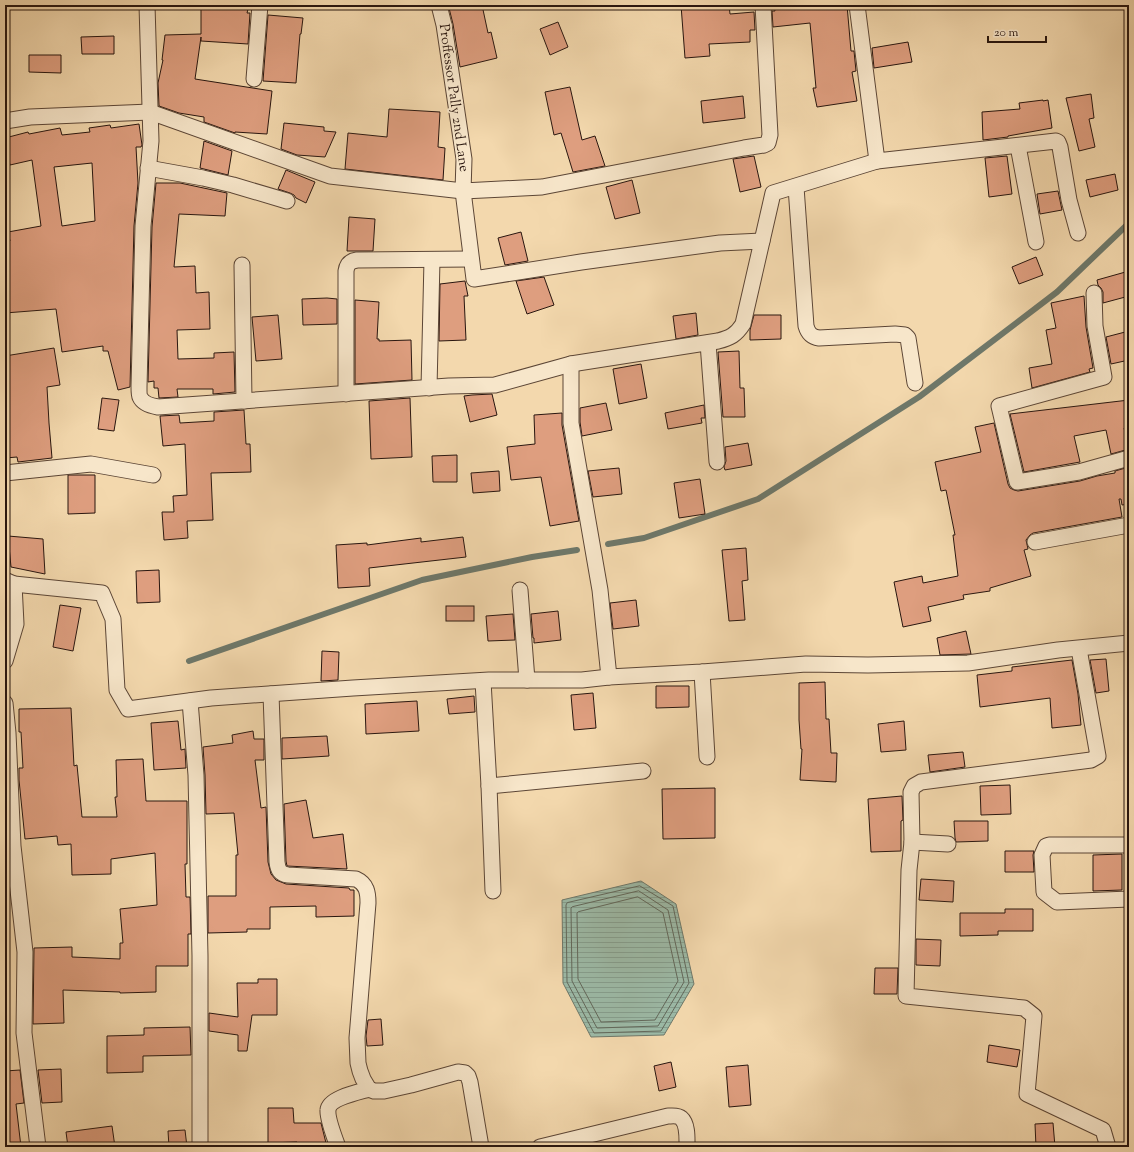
<svg xmlns="http://www.w3.org/2000/svg" width="1134" height="1152" font-family="'Sorts Mill Goudy',serif">
	<style>
		.water { fill: url(#water-rules); stroke: #6e786a }
		.lines { fill: none; stroke-linecap: round; stroke-linejoin: round }
		.shore { stroke: #62685b; stroke-width: 1 }
		.stream { stroke: #6e786a; stroke-width: 6 }
		.building { fill: #de9e7f; stroke: #29160f; fill-rule: evenodd }
		.street-casing { stroke: #5c4636; stroke-width: 17 }
		.street { stroke: #f7e6ca; stroke-width: 15 }
		.labels { text-anchor: middle; dominant-baseline: central; stroke-width: 3.5; stroke-linejoin: round; paint-order: stroke }
		.street-label { font-size: 14px; fill: #29160f; stroke: #f7e6ca }
	</style>
	<defs>
		<pattern id="water-rules" width="6" height="5" patternUnits="userSpaceOnUse"><rect width="6" height="5" fill="#9cbaa7"/><path d="M0 2.5h6" fill="none" stroke="#869f8f"/></pattern>
	</defs>
	<rect width="100%" height="100%" fill="#f3d8ad"/>
	<filter id="stains"><feTurbulence type="fractalNoise" baseFrequency=".005" numOctaves="4"/><feColorMatrix values="0 0 0 0 .2 0 0 0 0 .09 0 0 0 0 .02 0 0 0 .5 -.17"/></filter>
	<radialGradient id="worn" r=".72"><stop offset=".6" stop-color="#630" stop-opacity="0"/><stop offset="1" stop-color="#630" stop-opacity=".3"/></radialGradient>
	<path class="water" d="M 641,881 L 676,904 L 694,984 L 664,1035 L 591,1037 L 563,983 L 562,900 Z"/>
	<g class="lines">
		<g class="shore">
			<path d="M 640,886 L 673,906 L 689,983 L 661,1031 L 594,1033 L 567,982 L 566,905 L 567,903 Z"/>
			<path d="M 639,891 L 668,910 L 684,982 L 658,1026 L 597,1028 L 572,981 L 571,908 L 572,907 Z"/>
			<path d="M 638,897 L 663,913 L 678,981 L 655,1020 L 601,1022 L 578,979 L 577,913 L 578,912 Z"/>
		</g>
		<g class="stream">
			<path d="M 608,544 L 644,538 L 758,499 L 919,397 L 1057,292 L 1129,223"/>
			<path d="M 189,661 L 422,580 L 532,557 L 577,550"/>
		</g>
	</g>
	<g class="building">
		<path d="M 462,5 L 482,5 L 488,33 L 491,32 L 497,58 L 460,67 L 453,24 L 449,8 Z"/>
		<path d="M 681,5 L 729,5 L 730,14 L 754,12 L 755,30 L 750,30 L 750,42 L 709,44 L 710,56 L 685,58 Z"/>
		<path d="M 774,5 L 847,5 L 851,51 L 854,51 L 856,71 L 852,72 L 857,101 L 817,107 L 813,88 L 816,88 L 810,23 L 773,27 L 772,11 L 775,11 Z"/>
		<path d="M 201,6 L 248,9 L 247,13 L 250,13 L 248,44 L 201,41 L 201,37 L 195,79 L 272,91 L 267,134 L 235,132 L 235,133 L 204,122 L 204,117 L 179,113 L 159,106 L 158,83 L 163,60 L 162,60 L 165,35 L 201,34 Z"/>
		<path d="M 268,15 L 303,18 L 301,34 L 300,34 L 296,83 L 263,81 Z"/>
		<path d="M 558,22 L 568,47 L 550,55 L 540,29 Z"/>
		<path d="M 114,36 L 114,54 L 82,54 L 81,37 Z"/>
		<path d="M 908,42 L 912,62 L 874,68 L 872,48 Z"/>
		<path d="M 29,55 L 61,55 L 61,73 L 29,72 Z"/>
		<path d="M 570,87 L 582,140 L 595,136 L 605,166 L 573,172 L 561,133 L 554,135 L 545,92 Z"/>
		<path d="M 1091,94 L 1094,118 L 1089,119 L 1095,147 L 1079,151 L 1066,98 Z"/>
		<path d="M 743,96 L 745,118 L 703,123 L 701,101 Z"/>
		<path d="M 1043,100 L 1043,101 L 1048,100 L 1052,128 L 1008,136 L 1008,137 L 983,140 L 982,112 L 1020,109 L 1019,103 Z"/>
		<path d="M 389,109 L 440,112 L 438,147 L 445,148 L 443,180 L 345,169 L 348,133 L 387,137 Z"/>
		<path d="M 284,123 L 324,127 L 324,131 L 336,132 L 325,157 L 297,155 L 281,149 Z"/>
		<path d="M 139,124 L 142,145 L 141,147 L 136,147 L 138,183 L 134,226 L 130,387 L 118,390 L 108,351 L 103,351 L 103,346 L 62,352 L 56,309 L 5,313 L 5,242 L 10,241 L 8,232 L 41,226 L 32,160 L 10,165 L 5,142 L 5,138 L 28,132 L 29,134 L 60,128 L 62,135 L 90,132 L 89,128 L 110,125 L 111,128 ZM 92,163 L 95,221 L 62,226 L 54,167 Z"/>
		<path d="M 204,141 L 232,151 L 228,175 L 200,168 Z"/>
		<path d="M 754,156 L 761,187 L 740,192 L 733,159 Z"/>
		<path d="M 1007,156 L 1012,194 L 989,197 L 985,158 Z"/>
		<path d="M 286,170 L 315,182 L 306,203 L 296,198 L 294,195 L 290,193 L 278,189 Z"/>
		<path d="M 1115,174 L 1118,190 L 1090,197 L 1086,180 Z"/>
		<path d="M 632,180 L 640,213 L 615,219 L 606,187 Z"/>
		<path d="M 156,183 L 180,183 L 227,193 L 225,216 L 179,214 L 174,267 L 195,266 L 196,293 L 209,292 L 210,329 L 177,330 L 178,359 L 214,358 L 214,353 L 234,352 L 235,392 L 213,394 L 213,389 L 177,389 L 178,397 L 159,398 L 158,388 L 154,388 L 154,381 L 148,382 L 152,227 Z"/>
		<path d="M 1058,191 L 1062,210 L 1040,214 L 1037,194 Z"/>
		<path d="M 349,217 L 375,219 L 373,251 L 347,251 Z"/>
		<path d="M 521,232 L 528,261 L 505,265 L 498,238 Z"/>
		<path d="M 1036,257 L 1043,275 L 1019,284 L 1012,267 Z"/>
		<path d="M 1129,271 L 1129,296 L 1103,303 L 1103,292 L 1101,288 L 1098,285 L 1097,280 Z"/>
		<path d="M 544,277 L 554,305 L 527,314 L 516,281 Z"/>
		<path d="M 465,281 L 468,296 L 464,296 L 466,340 L 439,341 L 440,284 Z"/>
		<path d="M 1084,296 L 1086,327 L 1093,368 L 1089,369 L 1090,372 L 1032,388 L 1029,368 L 1052,364 L 1046,330 L 1056,328 L 1051,303 Z"/>
		<path d="M 327,298 L 337,299 L 337,324 L 303,325 L 302,299 Z"/>
		<path d="M 355,300 L 379,302 L 377,339 L 379,339 L 379,341 L 411,340 L 412,380 L 355,384 Z"/>
		<path d="M 696,313 L 698,335 L 676,339 L 673,316 Z"/>
		<path d="M 278,315 L 282,359 L 256,361 L 252,317 Z"/>
		<path d="M 754,315 L 781,315 L 781,339 L 750,340 L 750,330 Z"/>
		<path d="M 1129,331 L 1129,360 L 1111,364 L 1106,337 Z"/>
		<path d="M 54,348 L 60,385 L 47,387 L 49,423 L 52,458 L 18,462 L 17,457 L 5,458 L 5,356 Z"/>
		<path d="M 739,351 L 740,388 L 744,388 L 745,417 L 723,417 L 718,352 Z"/>
		<path d="M 641,364 L 647,398 L 619,404 L 613,369 Z"/>
		<path d="M 492,394 L 497,415 L 470,422 L 464,396 L 472,395 Z"/>
		<path d="M 102,398 L 119,400 L 114,431 L 98,429 Z"/>
		<path d="M 410,398 L 412,457 L 371,459 L 369,401 Z"/>
		<path d="M 1129,400 L 1129,427 L 1124,428 L 1129,449 L 1111,454 L 1106,430 L 1074,436 L 1080,462 L 1024,472 L 1010,414 Z"/>
		<path d="M 606,403 L 612,430 L 582,436 L 580,422 L 580,408 Z"/>
		<path d="M 704,405 L 705,418 L 701,418 L 702,423 L 668,429 L 665,413 Z"/>
		<path d="M 244,410 L 246,444 L 250,444 L 251,472 L 211,473 L 213,520 L 187,521 L 188,538 L 164,540 L 162,512 L 174,512 L 173,496 L 187,495 L 185,444 L 163,446 L 160,416 L 179,415 L 180,423 L 214,421 L 214,412 Z"/>
		<path d="M 562,413 L 562,425 L 579,521 L 550,526 L 541,477 L 511,480 L 507,447 L 535,444 L 534,415 Z"/>
		<path d="M 994,423 L 1008,484 L 1010,488 L 1014,490 L 1018,491 L 1080,481 L 1097,476 L 1115,473 L 1115,471 L 1129,467 L 1129,504 L 1122,505 L 1121,499 L 1119,499 L 1122,517 L 1033,533 L 1030,535 L 1026,540 L 1028,549 L 1024,550 L 1031,576 L 990,588 L 990,591 L 963,595 L 964,599 L 928,607 L 931,621 L 903,627 L 894,582 L 922,576 L 923,583 L 958,576 L 953,535 L 955,535 L 946,490 L 941,491 L 935,462 L 981,452 L 975,427 Z"/>
		<path d="M 748,443 L 752,465 L 725,470 L 724,467 L 726,461 L 725,447 Z"/>
		<path d="M 457,455 L 457,482 L 433,482 L 432,456 Z"/>
		<path d="M 619,468 L 622,494 L 593,497 L 588,471 Z"/>
		<path d="M 499,471 L 500,491 L 473,493 L 471,473 Z"/>
		<path d="M 68,475 L 95,475 L 95,513 L 68,514 Z"/>
		<path d="M 700,479 L 705,514 L 679,518 L 674,483 Z"/>
		<path d="M 8,536 L 43,539 L 45,574 L 11,567 Z"/>
		<path d="M 463,537 L 466,557 L 369,568 L 370,586 L 338,588 L 336,545 L 367,543 L 367,545 L 421,538 L 421,542 Z"/>
		<path d="M 746,548 L 748,580 L 742,581 L 745,620 L 729,621 L 722,550 Z"/>
		<path d="M 159,570 L 160,602 L 137,603 L 136,571 Z"/>
		<path d="M 636,600 L 639,626 L 613,629 L 610,603 Z"/>
		<path d="M 60,605 L 81,608 L 73,651 L 53,647 Z"/>
		<rect x="446" y="606" width="28" height="15"/>
		<path d="M 558,611 L 561,640 L 534,643 L 534,638 L 533,638 L 531,614 Z"/>
		<path d="M 513,614 L 515,640 L 488,641 L 486,616 Z"/>
		<path d="M 966,631 L 971,654 L 940,655 L 937,638 Z"/>
		<path d="M 322,651 L 339,652 L 338,680 L 321,681 Z"/>
		<path d="M 1106,659 L 1109,691 L 1096,693 L 1090,660 Z"/>
		<path d="M 1072,660 L 1078,694 L 1081,725 L 1052,728 L 1050,698 L 980,707 L 977,675 L 1012,671 L 1012,667 Z"/>
		<path d="M 825,682 L 826,719 L 829,719 L 831,753 L 837,753 L 836,782 L 800,780 L 802,749 L 801,749 L 799,720 L 799,683 Z"/>
		<path d="M 656,686 L 689,686 L 689,707 L 656,708 Z"/>
		<path d="M 593,693 L 596,728 L 574,730 L 571,695 Z"/>
		<path d="M 474,696 L 475,712 L 449,714 L 447,699 Z"/>
		<path d="M 417,701 L 419,731 L 366,734 L 365,704 Z"/>
		<path d="M 71,708 L 74,766 L 77,765 L 82,817 L 117,817 L 115,797 L 117,797 L 116,760 L 143,759 L 146,801 L 187,801 L 187,864 L 185,864 L 186,897 L 190,897 L 191,934 L 188,934 L 188,966 L 156,966 L 156,992 L 120,993 L 120,992 L 63,990 L 64,1023 L 33,1024 L 34,948 L 72,947 L 72,957 L 120,959 L 120,943 L 123,943 L 120,909 L 157,905 L 155,853 L 111,859 L 111,874 L 72,875 L 71,844 L 58,845 L 57,836 L 25,839 L 19,780 L 19,768 L 23,768 L 21,732 L 19,732 L 19,709 Z"/>
		<path d="M 178,721 L 181,750 L 185,749 L 186,768 L 154,770 L 151,723 Z"/>
		<path d="M 904,721 L 906,750 L 881,752 L 878,724 Z"/>
		<path d="M 253,731 L 254,739 L 264,739 L 264,760 L 255,760 L 261,808 L 266,807 L 268,862 L 271,874 L 276,880 L 286,884 L 349,888 L 350,890 L 354,890 L 354,916 L 316,917 L 316,906 L 270,907 L 270,929 L 247,929 L 247,932 L 208,933 L 208,896 L 236,896 L 236,855 L 238,855 L 234,813 L 206,814 L 205,775 L 203,747 L 233,743 L 232,735 Z"/>
		<path d="M 327,736 L 329,756 L 282,759 L 282,738 Z"/>
		<path d="M 963,752 L 965,767 L 930,772 L 928,755 Z"/>
		<path d="M 1010,785 L 1011,814 L 981,815 L 980,786 Z"/>
		<path d="M 715,788 L 715,838 L 663,839 L 662,789 Z"/>
		<path d="M 902,796 L 903,820 L 901,821 L 901,851 L 871,852 L 868,799 Z"/>
		<path d="M 306,800 L 313,838 L 343,834 L 347,869 L 287,866 L 286,861 L 284,804 Z"/>
		<path d="M 954,821 L 988,821 L 988,841 L 956,842 L 955,838 Z"/>
		<path d="M 1005,851 L 1034,851 L 1033,855 L 1034,872 L 1005,872 Z"/>
		<path d="M 1122,854 L 1122,890 L 1093,891 L 1093,855 Z"/>
		<path d="M 921,879 L 954,881 L 953,902 L 919,900 Z"/>
		<path d="M 1005,909 L 1033,909 L 1033,931 L 998,931 L 998,935 L 960,936 L 960,913 L 1005,913 Z"/>
		<path d="M 916,939 L 941,940 L 940,966 L 916,965 Z"/>
		<path d="M 875,968 L 898,968 L 897,994 L 874,994 Z"/>
		<path d="M 258,979 L 277,979 L 277,1015 L 252,1015 L 247,1051 L 238,1051 L 238,1035 L 209,1031 L 209,1013 L 238,1017 L 237,983 L 258,983 Z"/>
		<path d="M 381,1019 L 383,1045 L 367,1046 L 366,1036 L 368,1020 Z"/>
		<path d="M 190,1027 L 191,1055 L 143,1056 L 143,1072 L 107,1073 L 107,1036 L 144,1035 L 144,1028 Z"/>
		<path d="M 989,1045 L 1020,1050 L 1017,1067 L 987,1062 Z"/>
		<path d="M 671,1062 L 676,1087 L 659,1091 L 654,1066 Z"/>
		<path d="M 748,1065 L 751,1105 L 729,1107 L 726,1067 Z"/>
		<path d="M 61,1069 L 62,1102 L 42,1103 L 38,1070 Z"/>
		<path d="M 20,1070 L 24,1103 L 16,1104 L 21,1147 L 5,1147 L 5,1071 Z"/>
		<path d="M 268,1108 L 293,1108 L 294,1123 L 321,1123 L 326,1143 L 297,1144 L 297,1142 L 268,1143 Z"/>
		<path d="M 1053,1123 L 1055,1147 L 1036,1147 L 1035,1124 Z"/>
		<path d="M 112,1126 L 115,1147 L 68,1147 L 66,1132 Z"/>
		<path d="M 185,1130 L 187,1147 L 169,1147 L 168,1131 Z"/>
	</g>
	<g class="lines">
		<g class="street-casing">
			<g id="street">
				<path d="M 147,5 L 151,141 L 143,226 L 139,387 C 139,390 139,395 140,397 C 143,404 152,406 158,407 L 449,386 L 495,385 L 571,364 L 718,341 C 730,338 736,335 743,324 L 773,193 L 877,161"/>
				<path d="M 439,5 L 444,25 L 464,159 L 463,191 L 474,279 L 581,262 L 720,243 L 762,241"/>
				<path d="M 857,5 L 877,161 L 1056,141 L 1058,142 L 1060,147 L 1069,200 L 1078,233"/>
				<path d="M 254,79 L 260,5"/>
				<path d="M 5,121 L 30,117 L 150,112 L 330,176 L 463,191 L 542,187 L 744,148 L 764,145 L 768,143 L 770,135 L 763,5"/>
				<path d="M 1018,146 L 1036,242"/>
				<path d="M 148,168 L 203,178 L 233,185 L 287,201"/>
				<path d="M 796,187 L 806,326 C 808,333 811,337 819,338 L 895,334 L 905,335 L 908,338 L 915,383"/>
				<path d="M 242,265 L 244,401"/>
				<path d="M 1094,293 L 1095,326 L 1104,377 L 999,406 L 1017,482 L 1079,472 L 1129,458"/>
				<path d="M 708,343 L 717,462"/>
				<path d="M 571,364 L 571,423 L 600,590 L 609,677"/>
				<path d="M 429,388 L 432,260"/>
				<path d="M 346,394 L 346,271 C 347,264 350,261 357,260 L 471,259"/>
				<path d="M 5,473 L 91,464 L 153,475"/>
				<path d="M 1035,542 L 1129,525"/>
				<path d="M 14,584 L 102,593 L 113,619 L 117,690 L 128,709 L 211,698 L 353,688 L 489,680 L 582,680 L 609,677 L 702,672 L 806,664 L 868,665 L 968,663 L 1058,650 L 1129,643"/>
				<path d="M 520,590 L 527,680"/>
				<path d="M 1079,649 L 1098,756 L 1091,760 L 921,782 L 914,786 L 911,792 L 912,842 L 909,870 L 906,996 L 1024,1008 L 1034,1016 L 1027,1094 L 1103,1130 L 1108,1147"/>
				<path d="M 5,661 L 16,624 L 14,584 L 5,580"/>
				<path d="M 702,672 L 707,757"/>
				<path d="M 483,681 L 489,786 L 493,891"/>
				<path d="M 271,694 L 277,862 C 278,870 280,874 288,875 L 356,879 C 367,884 368,893 368,903 L 357,1038 L 358,1063 L 360,1071 L 363,1079 L 369,1089 L 374,1091 L 384,1091 L 411,1085 L 458,1072 L 465,1073 L 468,1076 L 470,1082 L 481,1147"/>
				<path d="M 190,701 L 196,775 L 200,956 L 200,1147"/>
				<path d="M 5,703 L 8,733 L 13,846 L 25,952 L 24,1033 L 38,1147"/>
				<path d="M 489,786 L 643,771"/>
				<path d="M 912,842 L 948,844"/>
				<path d="M 1129,845 L 1049,845 L 1046,846 L 1042,855 L 1044,892 L 1057,902 L 1129,899"/>
				<path d="M 338,1147 C 335,1139 327,1118 328,1110 C 329,1098 359,1092 369,1089"/>
				<path d="M 540,1147 L 668,1116 C 672,1116 678,1115 681,1118 C 688,1124 687,1139 687,1147"/>
			</g>
		</g>
		<use href="#street" class="street"/>
	</g>
	<g class="labels">
		<g class="street-label">
			<text transform="translate(453 98) rotate(82)">Proffessor Pally 2nd Lane</text>
		</g>
	</g>
	<rect width="1134" height="1152" fill="none" stroke="#f3d8ad" stroke-width="20"/>
	<rect x="6" y="6" width="1122" height="1140" fill="none" stroke="#29160f" stroke-width="2"/>
	<rect x="10" y="10" width="1114" height="1132" fill="none" stroke="#29160f"/>
	<path d="M988 36v6h58v-6" fill="none" stroke="#29160f" stroke-width="2"/>
	<text x="994" y="36" font-size="12" fill="#29160f" stroke="#f7e6ca" stroke-width="3" paint-order="stroke">20 m</text>
	<rect width="100%" height="100%" filter="url(#stains)"/>
	<rect width="100%" height="100%" fill="url(#worn)"/>
</svg>
